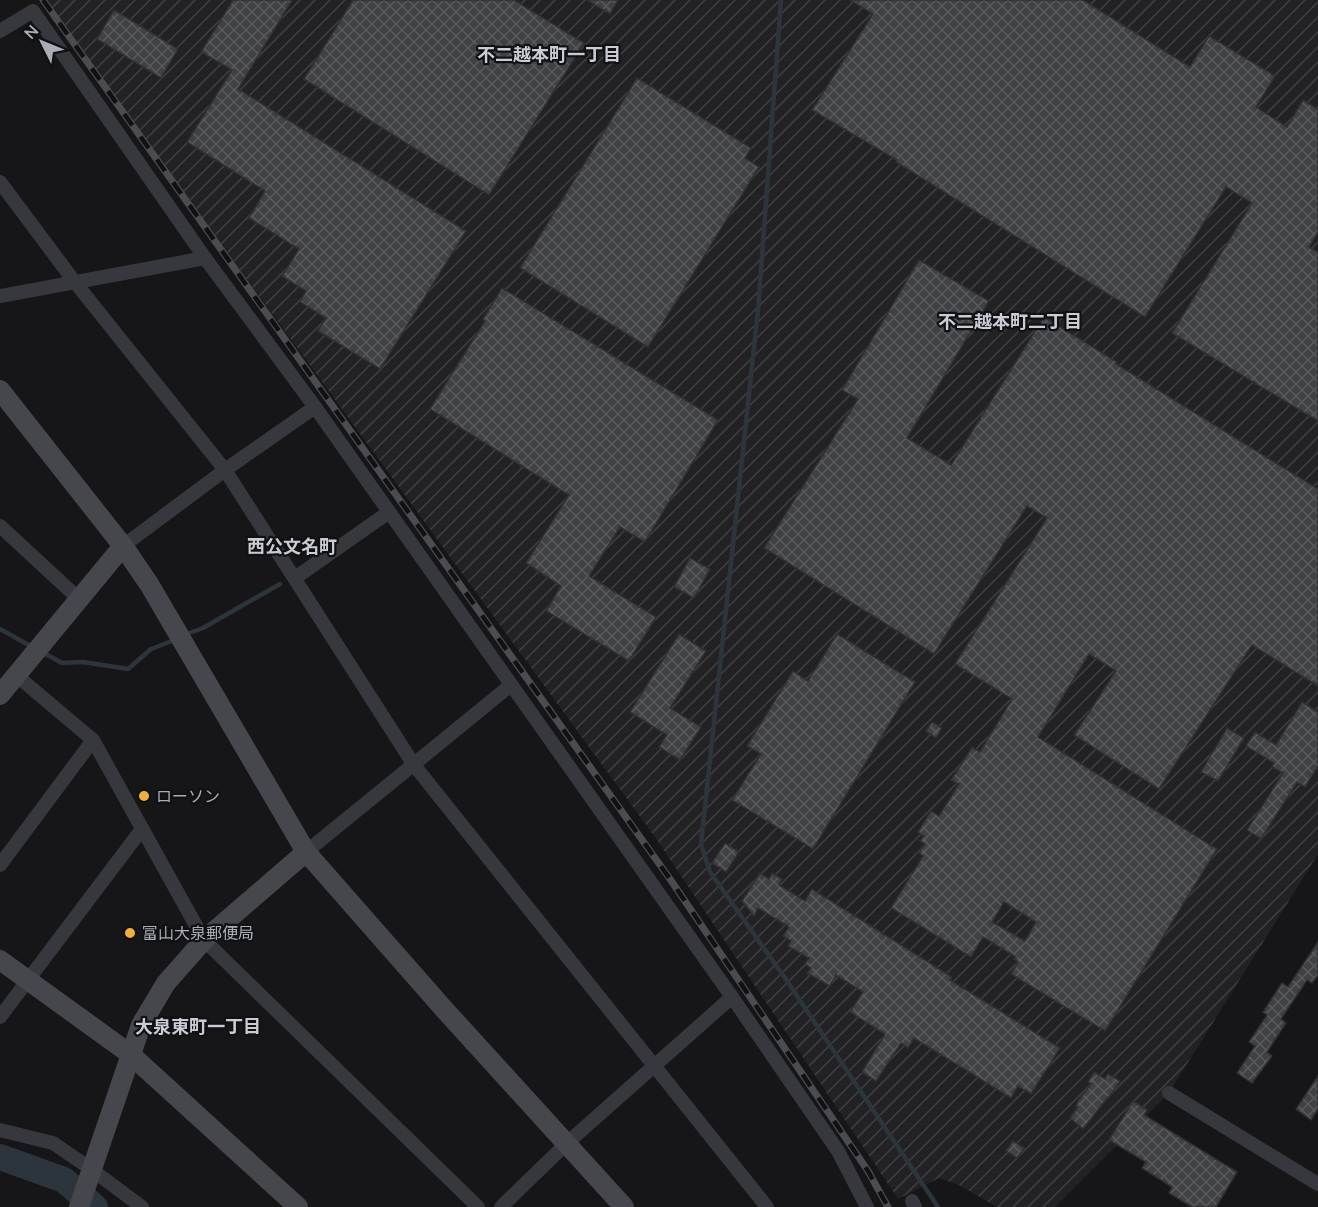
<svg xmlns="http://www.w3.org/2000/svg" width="1318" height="1207" font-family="Mulish,'Noto Sans JP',sans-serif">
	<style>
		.industrial { fill: url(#industrial-furrows) }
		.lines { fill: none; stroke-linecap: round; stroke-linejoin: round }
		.stream { stroke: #2c353c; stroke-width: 4.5 }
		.river { stroke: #2c353c; stroke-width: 26 }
		.building { fill: url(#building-cross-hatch); stroke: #303034; stroke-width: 1.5; fill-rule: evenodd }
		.street { stroke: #37383d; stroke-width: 14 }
		.secondary { stroke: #45474d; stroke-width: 20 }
		.rail-casing { stroke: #4a4c52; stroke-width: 7 }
		.rail { stroke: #111113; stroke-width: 4.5; stroke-dasharray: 14; stroke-linecap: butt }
		.poi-dot { fill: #f2b134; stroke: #111113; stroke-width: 2 }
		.labels { text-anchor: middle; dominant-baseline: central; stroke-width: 4.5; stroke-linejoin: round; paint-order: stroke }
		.poi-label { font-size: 16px; fill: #a8adb8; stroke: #111113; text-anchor: start }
		.neighbourhood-label { font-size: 18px; font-weight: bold; fill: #c9ccd4; stroke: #111113 }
	</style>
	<defs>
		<pattern id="industrial-furrows" width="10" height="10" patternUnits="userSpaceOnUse" patternTransform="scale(1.5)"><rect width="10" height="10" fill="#222225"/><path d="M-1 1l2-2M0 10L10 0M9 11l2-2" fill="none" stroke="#3f3f43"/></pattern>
		<pattern id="building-cross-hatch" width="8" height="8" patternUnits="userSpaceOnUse" patternTransform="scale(1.5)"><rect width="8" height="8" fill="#404145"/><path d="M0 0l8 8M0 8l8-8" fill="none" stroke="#595a5e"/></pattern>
	</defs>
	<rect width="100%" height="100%" fill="#161618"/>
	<path class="industrial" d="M 43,0 L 1318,0 L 1318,854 L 1169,1093 L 1055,1207 L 997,1207 L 959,1185 L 939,1178 L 898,1199 L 657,840 Z"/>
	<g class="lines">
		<g class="stream">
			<path d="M 781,0 L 758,310 L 701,844 L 710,872 L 785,978 L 938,1207"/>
			<path d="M 0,629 L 34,648"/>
			<path d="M 184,635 L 203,628 L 280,584"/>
			<path d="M 42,652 L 62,663 L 83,662 L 128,669 L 151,649 L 177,639"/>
		</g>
		<path class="river" d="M 0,1157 L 64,1180 L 95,1207"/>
	</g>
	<g class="building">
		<path d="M 233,0 L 292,0 L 238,89 L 466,231 L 380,369 L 318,331 L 326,318 L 300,302 L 306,291 L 282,276 L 299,249 L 249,218 L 265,191 L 187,142 L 232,70 L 201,52 Z"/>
		<path d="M 353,0 L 514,0 L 584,43 L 489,195 L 304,79 Z"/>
		<path d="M 587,0 L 618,0 L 610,14 Z"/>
		<path d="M 850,0 L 1083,0 L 1190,67 L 1209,36 L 1275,76 L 1256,107 L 1287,127 L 1303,100 L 1318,109 L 1318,232 L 1309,247 L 1318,252 L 1318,421 L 1172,333 L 1252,203 L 1226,187 L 1145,317 L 896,162 L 897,160 L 812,110 L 873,14 Z"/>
		<path d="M 114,10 L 178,49 L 161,78 L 97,39 Z"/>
		<path d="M 637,78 L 751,148 L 745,158 L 759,167 L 648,347 L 520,268 Z"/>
		<path d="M 919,260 L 989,301 L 907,438 L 951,465 L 1044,317 L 1117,362 L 1116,364 L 1318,489 L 1318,686 L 1252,645 L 1159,789 L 1074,735 L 1116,671 L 1089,654 L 1038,737 L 1217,849 L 1105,1031 L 1011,974 L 1018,962 L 1014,959 L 1016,957 L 983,937 L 971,957 L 891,908 L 923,856 L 919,853 L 925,844 L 920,841 L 924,836 L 918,832 L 931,811 L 939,816 L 959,784 L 951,780 L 959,768 L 972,747 L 980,752 L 1012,699 L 955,664 L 1047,518 L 1027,506 L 934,654 L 764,548 L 858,399 L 842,390 ZM 1004,902 L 1036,922 L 1025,941 L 992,922 Z"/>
		<path d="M 502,288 L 718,420 L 645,542 L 620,527 L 589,576 L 656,617 L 629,661 L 546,611 L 561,586 L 526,563 L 569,495 L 430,409 L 485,321 L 483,319 Z"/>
		<path d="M 690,558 L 710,569 L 694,598 L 674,587 Z"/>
		<path d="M 679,634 L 706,651 L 670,708 L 701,727 L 680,760 L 659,747 L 667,735 L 630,712 Z"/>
		<path d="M 837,634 L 915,682 L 813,849 L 732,800 L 761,754 L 747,746 L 793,671 L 808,681 Z"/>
		<path d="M 1302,702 L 1318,712 L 1318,766 L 1305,787 L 1297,782 L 1261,839 L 1247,830 L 1283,773 L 1272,767 L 1274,763 L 1246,746 L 1255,732 L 1276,745 Z"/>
		<path d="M 932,722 L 942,728 L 936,738 L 926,731 Z"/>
		<path d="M 1227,728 L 1244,738 L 1218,781 L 1201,772 Z"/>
		<path d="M 725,843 L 739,852 L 726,872 L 712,863 Z"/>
		<path d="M 760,873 L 769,879 L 772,873 L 782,879 L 779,885 L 805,901 L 812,889 L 952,977 L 950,980 L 1060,1048 L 1031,1094 L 1018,1086 L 1011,1098 L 914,1038 L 908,1048 L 901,1043 L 876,1081 L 862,1072 L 885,1034 L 850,1012 L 863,992 L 836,975 L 830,986 L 807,973 L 811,968 L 805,964 L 809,958 L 788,946 L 791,941 L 783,936 L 789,927 L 758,908 L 754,916 L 742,901 Z"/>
		<path d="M 1318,942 L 1318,975 L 1312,983 L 1307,980 L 1281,1019 L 1286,1023 L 1267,1052 L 1272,1056 L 1252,1083 L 1237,1073 L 1255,1046 L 1249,1042 L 1267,1015 L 1263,1012 L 1282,983 L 1288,987 Z"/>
		<path d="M 1094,1072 L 1105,1079 L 1108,1074 L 1120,1081 L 1109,1097 L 1108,1097 L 1083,1129 L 1070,1118 L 1078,1107 L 1076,1106 L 1079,1100 L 1091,1084 L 1088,1082 Z"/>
		<path d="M 1318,1076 L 1318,1109 L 1311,1120 L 1296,1109 Z"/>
		<path d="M 1133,1101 L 1147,1110 L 1144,1115 L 1237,1172 L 1216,1207 L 1192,1207 L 1169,1193 L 1172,1187 L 1142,1168 L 1146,1162 L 1109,1140 Z"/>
		<path d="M 1013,1141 L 1024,1148 L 1017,1158 L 1006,1151 Z"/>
	</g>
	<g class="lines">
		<g class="street">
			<path d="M 0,31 L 33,11 L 205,258 L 315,407 L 732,997 L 838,1151 L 867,1207"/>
			<path d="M 0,182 L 74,281 L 225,470 L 414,765 L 767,1207"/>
			<path d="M 0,296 L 205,258"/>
			<path d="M 0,526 L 79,599"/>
			<path d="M 123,546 L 225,470 L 315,407"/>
			<path d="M 295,578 L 389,512"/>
			<path d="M 16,675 L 93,740 L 204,940 L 478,1207"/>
			<path d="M 306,852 L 511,685"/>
			<path d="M 0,865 L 93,740"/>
			<path d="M 0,1017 L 142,829"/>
			<path d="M 1169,1093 L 1318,1184"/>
			<path d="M 0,1130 L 53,1143 L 91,1169 L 142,1207"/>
			<path d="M 912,1201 L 915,1207"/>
			<path d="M 501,1207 L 566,1144 L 732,997"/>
		</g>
		<g class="secondary">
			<path d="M 0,390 L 123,546 L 149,584 L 306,852 L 443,1008 L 624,1207"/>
			<path d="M 0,695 L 123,546"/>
			<path d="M 0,960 L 130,1054 L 298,1207"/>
			<path d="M 79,1207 L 141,1025 L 166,983 L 204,940 L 306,852"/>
		</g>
		<g class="rail-casing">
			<path id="rail" d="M 43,0 L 670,879 L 868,1171 L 888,1207"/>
		</g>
		<use href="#rail" class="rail"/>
	</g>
	<g class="poi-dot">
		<circle cx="144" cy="796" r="6"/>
		<circle cx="130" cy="933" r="6"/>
	</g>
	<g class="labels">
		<g class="poi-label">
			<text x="156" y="796">ローソン</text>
			<text x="142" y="933">富山大泉郵便局</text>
		</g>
		<g class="neighbourhood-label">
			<text x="549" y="54">不二越本町一丁目</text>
			<text x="1010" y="321">不二越本町二丁目</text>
			<text x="292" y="546">西公文名町</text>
			<text x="198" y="1026">大泉東町一丁目</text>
		</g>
	</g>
	<g transform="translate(42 42) rotate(313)" stroke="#111113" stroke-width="4.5" paint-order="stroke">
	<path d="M0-4.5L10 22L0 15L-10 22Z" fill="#a8adb8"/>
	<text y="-9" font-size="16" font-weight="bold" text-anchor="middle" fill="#a8adb8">N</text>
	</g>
</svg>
